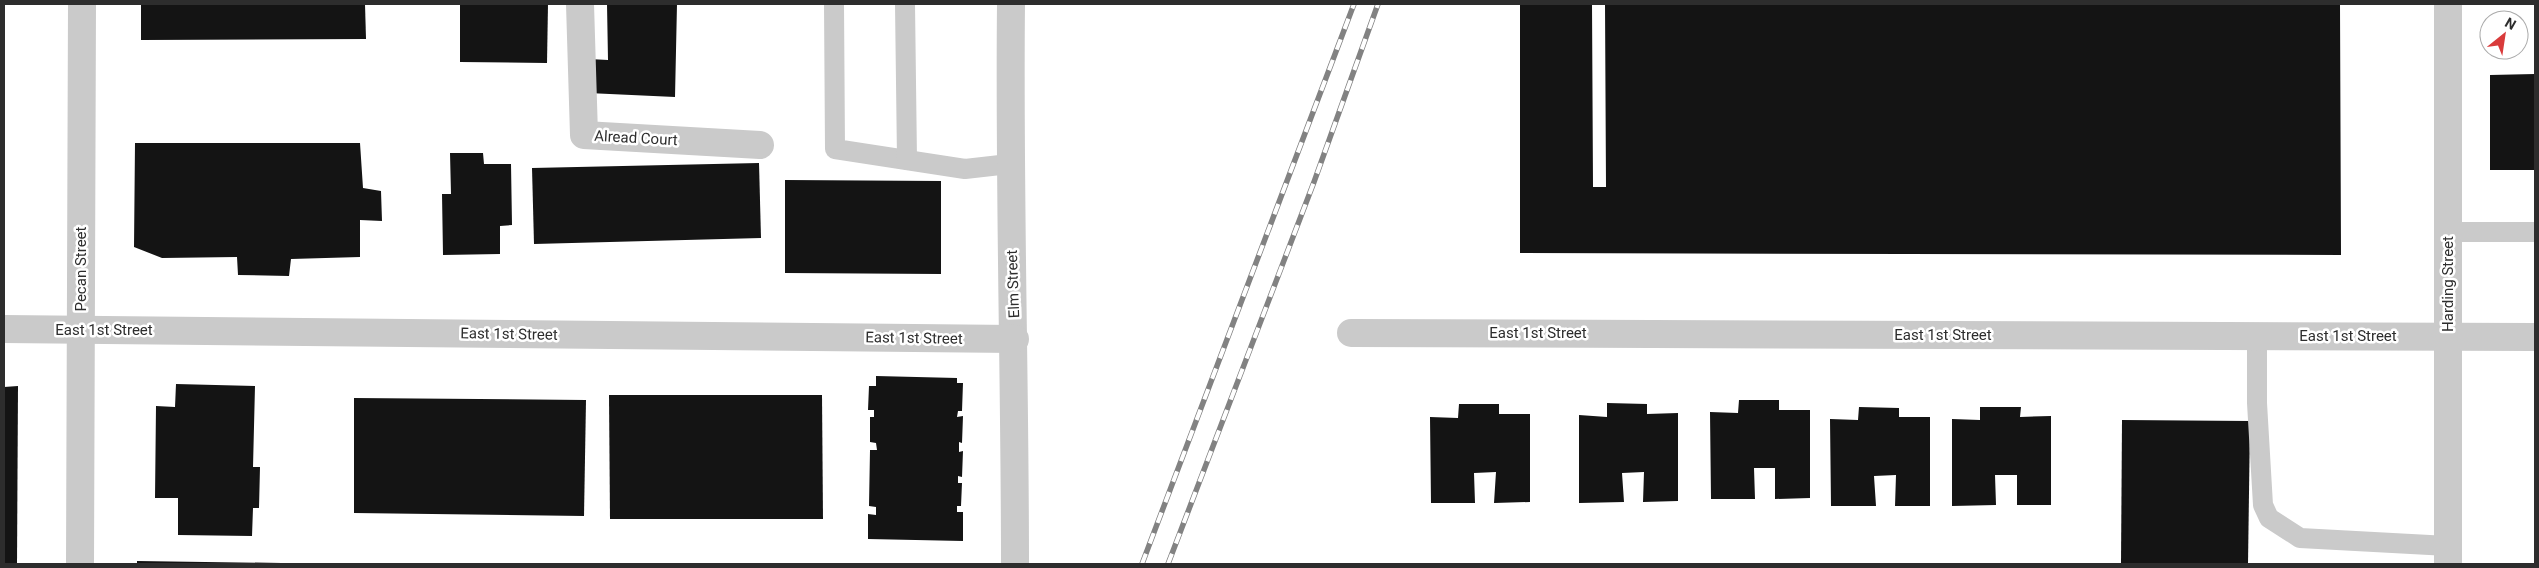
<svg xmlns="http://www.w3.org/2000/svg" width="2539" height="568" font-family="Roboto,sans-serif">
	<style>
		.building { fill: #141414 }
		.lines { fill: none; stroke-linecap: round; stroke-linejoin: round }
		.service { stroke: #cacaca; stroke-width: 20 }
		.minor { stroke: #cacaca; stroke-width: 28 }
		.rail-casing { stroke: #828282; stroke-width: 5.5 }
		.rail { stroke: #fff; stroke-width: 4; stroke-dasharray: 11; stroke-linecap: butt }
		.labels { text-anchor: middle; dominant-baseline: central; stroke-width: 5; stroke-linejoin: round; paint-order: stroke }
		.street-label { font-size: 15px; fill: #2d2d2d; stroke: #fff }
	</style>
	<rect width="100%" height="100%" fill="#fff"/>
	<g class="building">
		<path d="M 141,4 L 365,4 L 366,39 L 141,40 Z"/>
		<path d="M 460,4 L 548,4 L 547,63 L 460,62 Z"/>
		<path d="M 607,4 L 677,4 L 675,97 L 588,93 L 589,59 L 608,60 Z"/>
		<path d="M 1520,4 L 1592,4 L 1593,187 L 1606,187 L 1605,4 L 2340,4 L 2341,255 L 1520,253 Z"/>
		<path d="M 2535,74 L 2535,170 L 2490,170 L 2490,75 Z"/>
		<path d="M 135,143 L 360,143 L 363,188 L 381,191 L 382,221 L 360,220 L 360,257 L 291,259 L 289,276 L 238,275 L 237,257 L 162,258 L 134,247 Z"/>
		<path d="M 450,153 L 483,153 L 484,164 L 511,164 L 512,225 L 500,226 L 500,254 L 443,255 L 442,194 L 451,194 Z"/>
		<path d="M 759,163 L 761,238 L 534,244 L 532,168 Z"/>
		<path d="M 785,180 L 941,181 L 941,274 L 785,273 Z"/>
		<path d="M 876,376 L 957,378 L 957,383 L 963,383 L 962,411 L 958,411 L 957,417 L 963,416 L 962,443 L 959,442 L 959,452 L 963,451 L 962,477 L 958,476 L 958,483 L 962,483 L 961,506 L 957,506 L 957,512 L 963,512 L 963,541 L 868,539 L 868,514 L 876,515 L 876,507 L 869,506 L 870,450 L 877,450 L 876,443 L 870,442 L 870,417 L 874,417 L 874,410 L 868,410 L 869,386 L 876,386 Z"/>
		<path d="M 176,384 L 255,386 L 253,467 L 260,467 L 259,508 L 253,508 L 252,536 L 178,535 L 178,498 L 155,498 L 156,406 L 175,407 Z"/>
		<path d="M 18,386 L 17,564 L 4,564 L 4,387 Z"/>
		<path d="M 609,395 L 822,395 L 823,519 L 610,519 Z"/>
		<path d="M 354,398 L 586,400 L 584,516 L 354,513 Z"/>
		<path d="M 1739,400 L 1779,400 L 1779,410 L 1810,410 L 1810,498 L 1775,499 L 1775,468 L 1754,468 L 1755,499 L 1711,499 L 1710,412 L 1738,413 Z"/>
		<path d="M 1607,403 L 1647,404 L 1647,414 L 1678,413 L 1678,501 L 1643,502 L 1644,472 L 1622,473 L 1624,502 L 1579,503 L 1579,415 L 1607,417 Z"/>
		<path d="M 1459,404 L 1499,404 L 1499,414 L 1530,414 L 1530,502 L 1494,503 L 1496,472 L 1474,473 L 1475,503 L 1431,503 L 1430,417 L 1458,418 Z"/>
		<path d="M 1859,407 L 1899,408 L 1899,417 L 1930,417 L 1930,506 L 1895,506 L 1896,475 L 1874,476 L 1876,506 L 1831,506 L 1830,419 L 1858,420 Z"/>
		<path d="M 1980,407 L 2021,407 L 2020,417 L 2051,416 L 2051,505 L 2017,505 L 2017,475 L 1995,475 L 1996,505 L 1952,506 L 1952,419 L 1980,420 Z"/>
		<path d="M 2122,420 L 2250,421 L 2248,564 L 2121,564 Z"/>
		<path d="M 137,561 L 282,563 L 282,564 L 137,564 Z"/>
	</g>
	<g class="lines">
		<g class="service">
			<path d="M 834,4 L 835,149 L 965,169 L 1009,164"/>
			<path d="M 905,4 L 907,160"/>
			<path d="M 2448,232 L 2535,232"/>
			<path d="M 2257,336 L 2257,403 L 2263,505 L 2269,518 L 2300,538 L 2448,546"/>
		</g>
		<g class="minor">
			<path d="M 580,4 L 584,135 L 760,145"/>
			<path d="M 1011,4 C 1009,191 1015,377 1015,564"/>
			<path d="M 4,329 L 1015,339"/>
			<path d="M 1351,333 L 2535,337"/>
			<path d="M 80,564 L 82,4"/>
			<path d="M 2448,564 L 2448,4"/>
		</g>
		<g class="rail-casing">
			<g id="rail">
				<path d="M 1142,564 L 1354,4"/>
				<path d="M 1168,564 L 1314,182 L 1378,4"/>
			</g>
		</g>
		<use href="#rail" class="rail"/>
	</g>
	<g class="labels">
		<g class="street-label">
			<text transform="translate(636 138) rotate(3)">Alread Court</text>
			<text transform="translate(81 269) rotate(-90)">Pecan Street</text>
			<text transform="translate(1013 284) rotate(-92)">Elm Street</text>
			<text transform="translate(2448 284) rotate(-90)">Harding Street</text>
			<text x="104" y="330">East 1st Street</text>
			<text x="1538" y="333">East 1st Street</text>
			<text transform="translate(509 334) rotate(1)">East 1st Street</text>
			<text x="1943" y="335">East 1st Street</text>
			<text x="2348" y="336">East 1st Street</text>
			<text transform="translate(914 338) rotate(1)">East 1st Street</text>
		</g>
	</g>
	<rect width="2539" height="568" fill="none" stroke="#2d2d2d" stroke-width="10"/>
	<g transform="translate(2504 35) rotate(30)"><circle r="24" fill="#ffffff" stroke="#ababab"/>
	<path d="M0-4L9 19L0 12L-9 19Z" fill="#d93b3b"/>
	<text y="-8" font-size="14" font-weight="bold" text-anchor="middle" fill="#2d2d2d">N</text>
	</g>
</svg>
